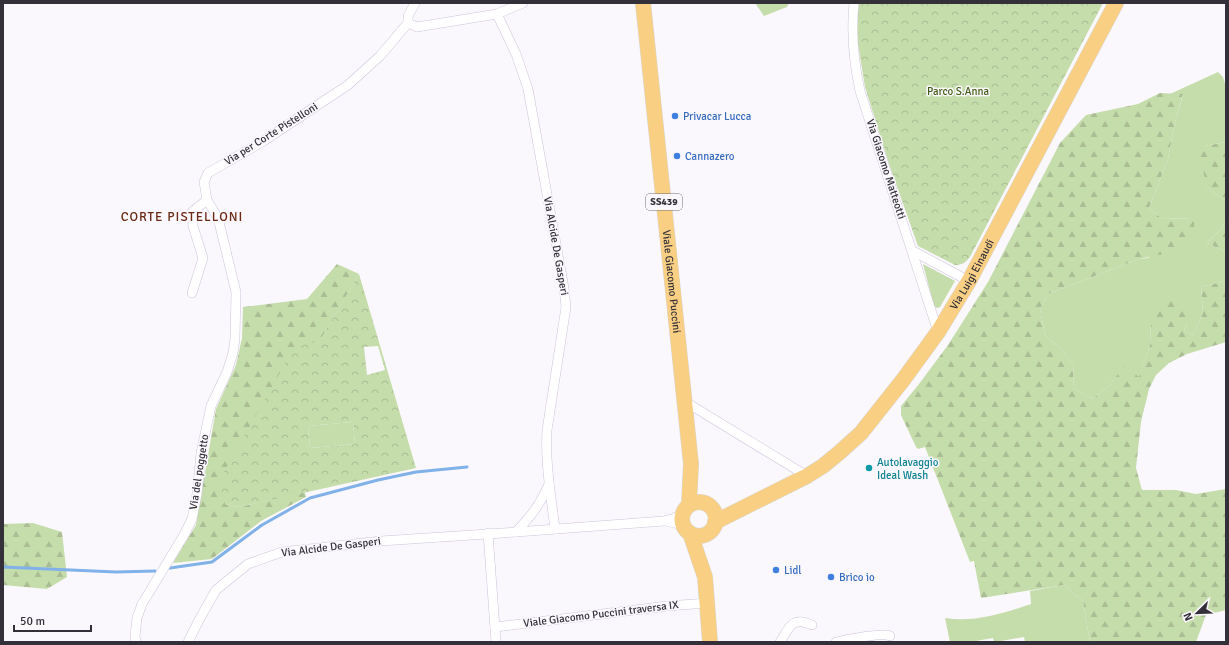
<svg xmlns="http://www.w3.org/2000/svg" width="1229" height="645" font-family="Signika,sans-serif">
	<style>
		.green { fill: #c5dcab }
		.forest { fill: url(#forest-firs) }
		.park { fill: url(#park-crowns); fill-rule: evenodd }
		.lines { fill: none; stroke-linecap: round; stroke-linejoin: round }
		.stream { stroke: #80b1e9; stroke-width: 3 }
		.minor-casing { stroke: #cdc3da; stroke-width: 10 }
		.primary-casing { stroke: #d6d6d7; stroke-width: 16 }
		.minor { stroke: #fff; stroke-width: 9 }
		.primary { stroke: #f9d083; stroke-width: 15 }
		.shop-dot { fill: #3f7fe0; stroke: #fbf8fd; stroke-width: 1.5 }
		.culture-dot { fill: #0f9aa8; stroke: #fbf8fd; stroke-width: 1.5 }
		.labels { text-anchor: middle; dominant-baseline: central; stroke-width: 3; stroke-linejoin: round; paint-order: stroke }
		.shield { fill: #fbf8fd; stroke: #706c74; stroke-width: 1 }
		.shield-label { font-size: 10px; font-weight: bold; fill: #343039 }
		.park-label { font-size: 11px; fill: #435e18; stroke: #fbf8fd }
		.shop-label { font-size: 11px; fill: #366cbe; stroke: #fbf8fd; text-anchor: start }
		.street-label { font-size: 11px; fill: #343039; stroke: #fbf8fd }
		.culture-label { font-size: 11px; fill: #0d838f; stroke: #fbf8fd; text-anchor: start }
		.quarter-label { font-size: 13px; letter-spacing: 1px; fill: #6b2914; stroke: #fbf8fd }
	</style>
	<defs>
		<pattern id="forest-firs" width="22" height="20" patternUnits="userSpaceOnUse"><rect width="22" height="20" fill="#c5dcab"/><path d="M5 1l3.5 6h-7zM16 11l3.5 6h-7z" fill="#aabd94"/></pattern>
		<pattern id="park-crowns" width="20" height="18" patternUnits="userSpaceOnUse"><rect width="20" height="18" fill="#c5dcab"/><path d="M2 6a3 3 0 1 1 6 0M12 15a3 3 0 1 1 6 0" fill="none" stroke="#aabd94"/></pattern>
	</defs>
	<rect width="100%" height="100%" fill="#fbf8fd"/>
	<g class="green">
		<path d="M 755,3 L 789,3 L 787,7 L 764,16 Z"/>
		<path d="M 1218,72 L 1223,77 L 1226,87 L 1226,142 L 1204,146 L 1207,187 L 1226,201 L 1226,220 L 1222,228 L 1207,243 L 1226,252 L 1226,281 L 1201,287 L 1203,313 L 1193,335 L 1184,331 L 1187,323 L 1151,323 L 1150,345 L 1139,378 L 1124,367 L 1109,386 L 1092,399 L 1074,388 L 1073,365 L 1061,349 L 1045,335 L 1040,309 L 1048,294 L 1139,259 L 1148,258 L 1194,219 L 1161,218 L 1149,208 L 1168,159 L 1175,122 L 1183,95 L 1170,94 Z"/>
		<path d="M 923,264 L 955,281 L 940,307 L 937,308 L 934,306 Z"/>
		<path d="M 353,422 L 355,444 L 310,448 L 308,426 Z"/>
		<path d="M 1064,585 L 1083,601 L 1090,642 L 1025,642 L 1024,637 L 995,642 L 994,642 L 993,638 L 970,642 L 950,642 L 945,618 C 974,623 1004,613 1031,604 L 1030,591 Z"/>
	</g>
	<g class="forest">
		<path d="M 1160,93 L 1183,94 L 1175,122 L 1168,159 L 1149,208 L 1161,218 L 1194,219 L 1194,236 L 1178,251 L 1139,259 L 1048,294 L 1040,309 L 1045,335 L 1061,349 L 1073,365 L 1074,388 L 1092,399 L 1109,386 L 1124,366 L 1139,377 L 1150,345 L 1151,323 L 1166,298 L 1190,299 L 1187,323 L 1184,331 L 1193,335 L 1203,313 L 1201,287 L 1226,281 L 1226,342 L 1187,354 L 1169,363 L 1156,375 L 1149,389 L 1141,422 L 1136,468 L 1142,490 L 1176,490 L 1196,494 L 1226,489 L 1226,610 L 1206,615 L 1196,642 L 1090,642 L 1083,601 L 1064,585 L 981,598 L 974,561 L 970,562 L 925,447 L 918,449 L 916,447 L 901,415 L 901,406 L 919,384 L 948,345 L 988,282 L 1060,143 L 1086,115 L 1138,104 Z"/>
		<path d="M 1226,142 L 1226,201 L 1207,187 L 1200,158 L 1204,146 Z"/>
		<path d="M 1226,220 L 1226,252 L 1207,243 L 1222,228 Z"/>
		<path d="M 337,264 L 359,274 L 225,504 L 239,507 L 305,492 L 306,497 L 261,521 L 212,559 L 173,563 L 196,525 L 216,409 L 236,365 L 242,338 L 243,307 L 307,299 Z"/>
		<path d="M 33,523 L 62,532 L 67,577 L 47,589 L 3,585 L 3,524 Z"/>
	</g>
	<g class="park">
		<path d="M 859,3 L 1103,3 L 970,257 C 965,263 962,265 955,265 L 918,246 L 890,167 L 865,87 L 856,32 Z"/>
		<path d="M 359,274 L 416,468 L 239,507 L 225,504 L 217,484 L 296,344 L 319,342 ZM 378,346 L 385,370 L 367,375 L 364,347 ZM 353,422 L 355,444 L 310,448 L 308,426 Z"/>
	</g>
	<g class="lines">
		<g class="stream">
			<path d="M 3,567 L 116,572 L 155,571"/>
			<path d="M 170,568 L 212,562 L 262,525 L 310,498 L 378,480 L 416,472 L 467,467"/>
		</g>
		<g class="minor-casing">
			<g id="minor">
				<path d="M 854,3 C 851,32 854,63 860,91 L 938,332"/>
				<path d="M 497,14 L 516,54 L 528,89 L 564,288 L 566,307 L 547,430 C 545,463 551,496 555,529"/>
				<path d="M 408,23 L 417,27 L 497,14 L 523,3"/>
				<path d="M 913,251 L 969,281"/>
				<path d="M 192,293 L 203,258 L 193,226 L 192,212 L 207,200"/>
				<path d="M 684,401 L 807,476"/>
				<path d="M 666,521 L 683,525"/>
				<path d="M 516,532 C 531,516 540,505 549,484"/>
				<path d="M 488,533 L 496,642"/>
				<path d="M 495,627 L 667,606 L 708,603"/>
				<path d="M 136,642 L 135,636 L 137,618 L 142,604 L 184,535 L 192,519 L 197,494 L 201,453 L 211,406 L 227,372 L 233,353 L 235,338 L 236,292 L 218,218 L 207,200 L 204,182 L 208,173 L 262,142 L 348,85 L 380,56 L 408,23 L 408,16 L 415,3"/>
				<path d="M 188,642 L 199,620 L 216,590 L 248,564 L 282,552 L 381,541 L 516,532 L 664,521 L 675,518 L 683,512"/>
				<path d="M 780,642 C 789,629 791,615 812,625"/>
				<path d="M 836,642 C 846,640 882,632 890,636"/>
			</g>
		</g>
		<g class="primary-casing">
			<g id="primary">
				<path id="s1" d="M 643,3 L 691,464 L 689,504"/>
				<circle cx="699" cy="519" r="17"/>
				<path id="s2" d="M 715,522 L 807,476 L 823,466 L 840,452 L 861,433 L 903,380 L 938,332 L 969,281 L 1116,3"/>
				<path d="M 690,533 L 705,577 L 710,642"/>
			</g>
		</g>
		<use href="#minor" class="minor"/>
		<use href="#primary" class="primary"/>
	</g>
	<g class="shop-dot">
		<circle cx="675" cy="116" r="4"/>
		<circle cx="677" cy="156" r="4"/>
		<circle cx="776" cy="570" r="4"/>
		<circle cx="831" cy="577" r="4"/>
	</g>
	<circle class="culture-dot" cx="869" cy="468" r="4"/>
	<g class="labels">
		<rect class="shield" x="646" y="194" width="36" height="16" rx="3"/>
		<g class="shield-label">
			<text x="664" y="202">SS439</text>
		</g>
		<g class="park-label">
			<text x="958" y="91">Parco S.Anna</text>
		</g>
		<g class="shop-label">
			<text x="683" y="116">Privacar Lucca</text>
			<text x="685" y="156">Cannazero</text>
			<text x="784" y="570">Lidl</text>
			<text x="839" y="577">Brico io</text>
		</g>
		<g class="street-label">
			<text transform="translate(271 134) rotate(-32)">Via per Corte Pistelloni</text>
			<text transform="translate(886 169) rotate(72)">Via Giacomo Matteotti</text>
			<text transform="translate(556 246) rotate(80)">Via Alcide De Gasperi</text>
			<text stroke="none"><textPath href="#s2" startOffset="366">Via Luigi Einaudi</textPath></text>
			<text stroke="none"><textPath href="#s1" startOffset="280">Viale Giacomo Puccini</textPath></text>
			<text transform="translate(199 472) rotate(-81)">Via del poggetto</text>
			<text transform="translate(331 547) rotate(-7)">Via Alcide De Gasperi</text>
			<text transform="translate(601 614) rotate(-7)">Viale Giacomo Puccini traversa IX</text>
		</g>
		<g class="culture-label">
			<text x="877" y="462">Autolavaggio<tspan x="877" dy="13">Ideal Wash</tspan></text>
		</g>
		<g class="quarter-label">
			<text x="182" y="217">CORTE PISTELLONI</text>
		</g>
	</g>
	<rect width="1229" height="645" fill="none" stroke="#343039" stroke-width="8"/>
	<g transform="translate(1197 613) rotate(247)" stroke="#fbf8fd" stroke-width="3" paint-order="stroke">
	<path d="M0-3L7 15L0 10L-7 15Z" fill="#343039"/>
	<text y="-6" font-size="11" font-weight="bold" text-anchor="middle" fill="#343039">N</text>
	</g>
	<path d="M14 625v6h77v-6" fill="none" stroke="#343039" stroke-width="2"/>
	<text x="20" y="625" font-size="12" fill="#343039" stroke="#fbf8fd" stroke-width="3" paint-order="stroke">50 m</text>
</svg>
